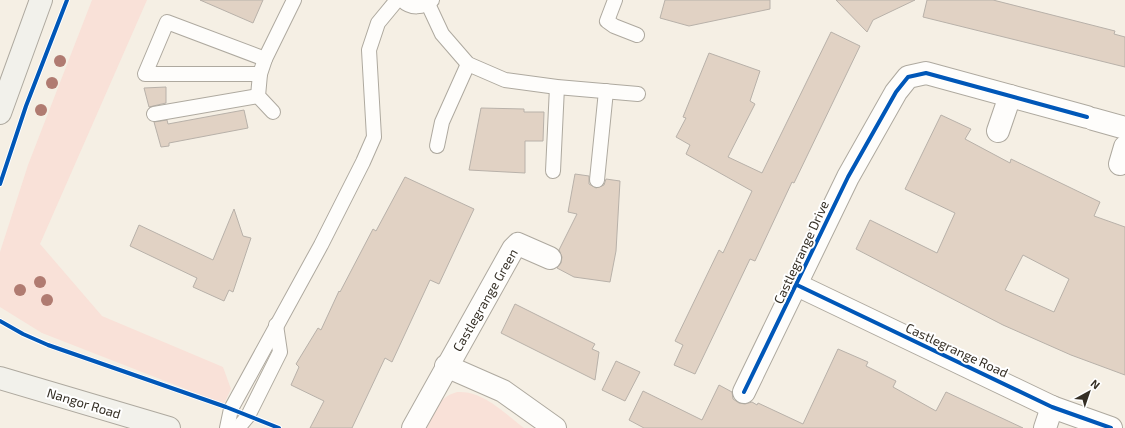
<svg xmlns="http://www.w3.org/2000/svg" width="1125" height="428" font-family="'Exo 2',sans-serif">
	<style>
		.green { fill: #f9e1d8 }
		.building { fill: #e1d2c4; stroke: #b8b1a9; fill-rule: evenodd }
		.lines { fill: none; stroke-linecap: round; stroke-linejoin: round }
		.lane-casing { stroke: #aea99f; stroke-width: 16 }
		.street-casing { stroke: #aea99f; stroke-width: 24 }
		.secondary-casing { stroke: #aea99f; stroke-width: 24 }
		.lane { stroke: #fefdfb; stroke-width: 14 }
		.street { stroke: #fefdfb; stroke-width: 22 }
		.secondary { stroke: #f2f1eb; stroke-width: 22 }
		.cycleway-casing { stroke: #fff; stroke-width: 6 }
		.cycleway { stroke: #0057b8; stroke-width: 4 }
		.tree { fill: #b07b71 }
		.labels { text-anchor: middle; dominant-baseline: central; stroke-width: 4; stroke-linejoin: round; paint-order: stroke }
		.street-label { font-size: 13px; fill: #352f25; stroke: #fff }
	</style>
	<rect width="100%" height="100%" fill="#f5efe4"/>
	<g class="green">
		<path d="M 92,0 L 147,0 L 40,244 L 102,316 L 223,367 L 231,389 L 224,404 L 42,333 L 0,307 L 0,252 L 28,165 Z"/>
		<path d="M 457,392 C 483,390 504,413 524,428 L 426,428 C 435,410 437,398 457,392 Z"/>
	</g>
	<g class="building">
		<path d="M 200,0 L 263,0 L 253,23 Z"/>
		<path d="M 665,0 L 770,0 L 770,9 L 689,26 L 660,18 Z"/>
		<path d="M 836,0 L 915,0 L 873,20 L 867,32 Z"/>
		<path d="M 927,0 L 993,0 L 1115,31 L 1114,34 L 1125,37 L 1125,67 L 923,17 Z"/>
		<path d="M 831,32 L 860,46 L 794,183 L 792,182 L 755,261 L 750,259 L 695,374 L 674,365 L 683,345 L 675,341 L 719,250 L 723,253 L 752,191 L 686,154 L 690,145 L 676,137 L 686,118 L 683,117 L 709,53 L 760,71 L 750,101 L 755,104 L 728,157 L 762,173 Z"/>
		<path d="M 166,87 L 166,103 L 149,107 L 144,88 Z"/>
		<path d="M 481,108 L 524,109 L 524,112 L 544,112 L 543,141 L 525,141 L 525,173 L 469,170 Z"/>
		<path d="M 244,110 L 248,128 L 169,143 L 169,146 L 161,147 L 154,122 L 167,120 L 168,124 Z"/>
		<path d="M 941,115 L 971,129 L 965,139 L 1010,163 L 1011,159 L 1100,202 L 1094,216 L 1125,227 L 1125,375 L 1071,355 L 1003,325 L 856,249 L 870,220 L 937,253 L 955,213 L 905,189 ZM 1023,255 L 1069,279 L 1054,312 L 1005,290 Z"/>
		<path d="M 575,174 L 589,176 L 589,184 L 596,188 L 604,185 L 606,179 L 620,181 L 616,251 L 610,282 L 574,277 L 557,268 L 561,263 L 562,257 L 559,250 L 577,214 L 568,212 Z"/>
		<path d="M 405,177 L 474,209 L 439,284 L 430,280 L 392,362 L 385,358 L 352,428 L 310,428 L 324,401 L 291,385 L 299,367 L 296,364 L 318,328 L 321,330 L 339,291 L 340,292 L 373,229 L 376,231 Z"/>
		<path d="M 234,209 L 243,236 L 251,238 L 233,292 L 229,290 L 224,301 L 193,287 L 197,278 L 130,246 L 139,225 L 213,260 Z"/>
		<path d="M 515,304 L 595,344 L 592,349 L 599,352 L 595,380 L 501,333 Z"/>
		<path d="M 838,349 L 868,362 L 866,366 L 896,381 L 893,387 L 936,411 L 946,392 L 1023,428 L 644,428 L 629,420 L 643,391 L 702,420 L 719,385 L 732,392 L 733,399 L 739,403 L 745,404 L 752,402 L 757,405 L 758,403 L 803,424 Z"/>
		<path d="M 616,361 L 640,372 L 625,401 L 602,390 Z"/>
	</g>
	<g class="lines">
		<g class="lane-casing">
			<g id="lane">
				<path d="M 402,0 C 411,9 423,8 432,0"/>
				<path d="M 615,0 L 607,21 L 614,26 L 637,35"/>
				<path d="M 428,4 L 442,34 L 468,64 L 505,80 L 557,87 L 638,94"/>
				<path d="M 260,74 L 145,74 L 167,22 L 265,59"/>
				<path d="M 273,112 L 258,96 L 260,74 L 265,59 L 294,0"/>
				<path d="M 154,114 L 258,96"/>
				<path d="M 437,146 L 442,122 L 468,64"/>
				<path d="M 553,171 L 557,87"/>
				<path d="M 597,180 L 606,91"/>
				<path d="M 227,428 L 231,409 L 321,245 L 363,162 L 374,137 L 369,50 L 378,23 L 397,0"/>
				<path d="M 238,428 L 248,416 L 280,352 L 276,325"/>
			</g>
		</g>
		<g class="street-casing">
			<g id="street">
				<path d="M 1093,119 L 1125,128"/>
				<path d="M 998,131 L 1010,96"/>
				<path d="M 1120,164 L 1125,147"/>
				<path d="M 797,285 L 1052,407 L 1111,428"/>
				<path d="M 446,366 L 503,391 L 555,428"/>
				<path d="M 744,392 L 848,177 L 896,92 L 908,77 L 926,73 L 1087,117"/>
				<path d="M 413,428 L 513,249 L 518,244 L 550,258"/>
				<path d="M 1045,428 L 1052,407"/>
			</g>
		</g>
		<g class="secondary-casing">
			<g id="secondary">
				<path d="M 0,113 L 41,0"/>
				<path d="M 0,378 L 169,428"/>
			</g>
		</g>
		<use href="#lane" class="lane"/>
		<use href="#street" class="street"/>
		<use href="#secondary" class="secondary"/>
		<g class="cycleway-casing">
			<g id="cycleway">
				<path d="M 0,184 L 26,106 L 67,0"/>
				<path d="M 797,285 L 1052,407 L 1111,428"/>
				<path d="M 0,321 L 23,334 L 48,345 L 226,407 L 279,428"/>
				<path d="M 744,392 L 848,177 L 896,92 L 908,77 L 926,73 L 1087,117"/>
			</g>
		</g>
		<use href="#cycleway" class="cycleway"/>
	</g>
	<g class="tree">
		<circle cx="60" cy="61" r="6"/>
		<circle cx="52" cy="83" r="6"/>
		<circle cx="41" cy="110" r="6"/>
		<circle cx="40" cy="282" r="6"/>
		<circle cx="20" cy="290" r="6"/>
		<circle cx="47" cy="300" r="6"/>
	</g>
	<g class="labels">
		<g class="street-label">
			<text transform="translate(801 252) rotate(-65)">Castlegrange Drive</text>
			<text transform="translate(485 300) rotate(-60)">Castlegrange Green</text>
			<text transform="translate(957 350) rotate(25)">Castlegrange Road</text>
			<text transform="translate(84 403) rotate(17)">Nangor Road</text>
		</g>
	</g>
	<g transform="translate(1089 392) rotate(40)" stroke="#ffffff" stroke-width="3" paint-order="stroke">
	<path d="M0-3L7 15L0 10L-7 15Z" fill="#352f25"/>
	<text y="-6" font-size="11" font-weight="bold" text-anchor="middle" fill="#352f25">N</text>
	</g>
</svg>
